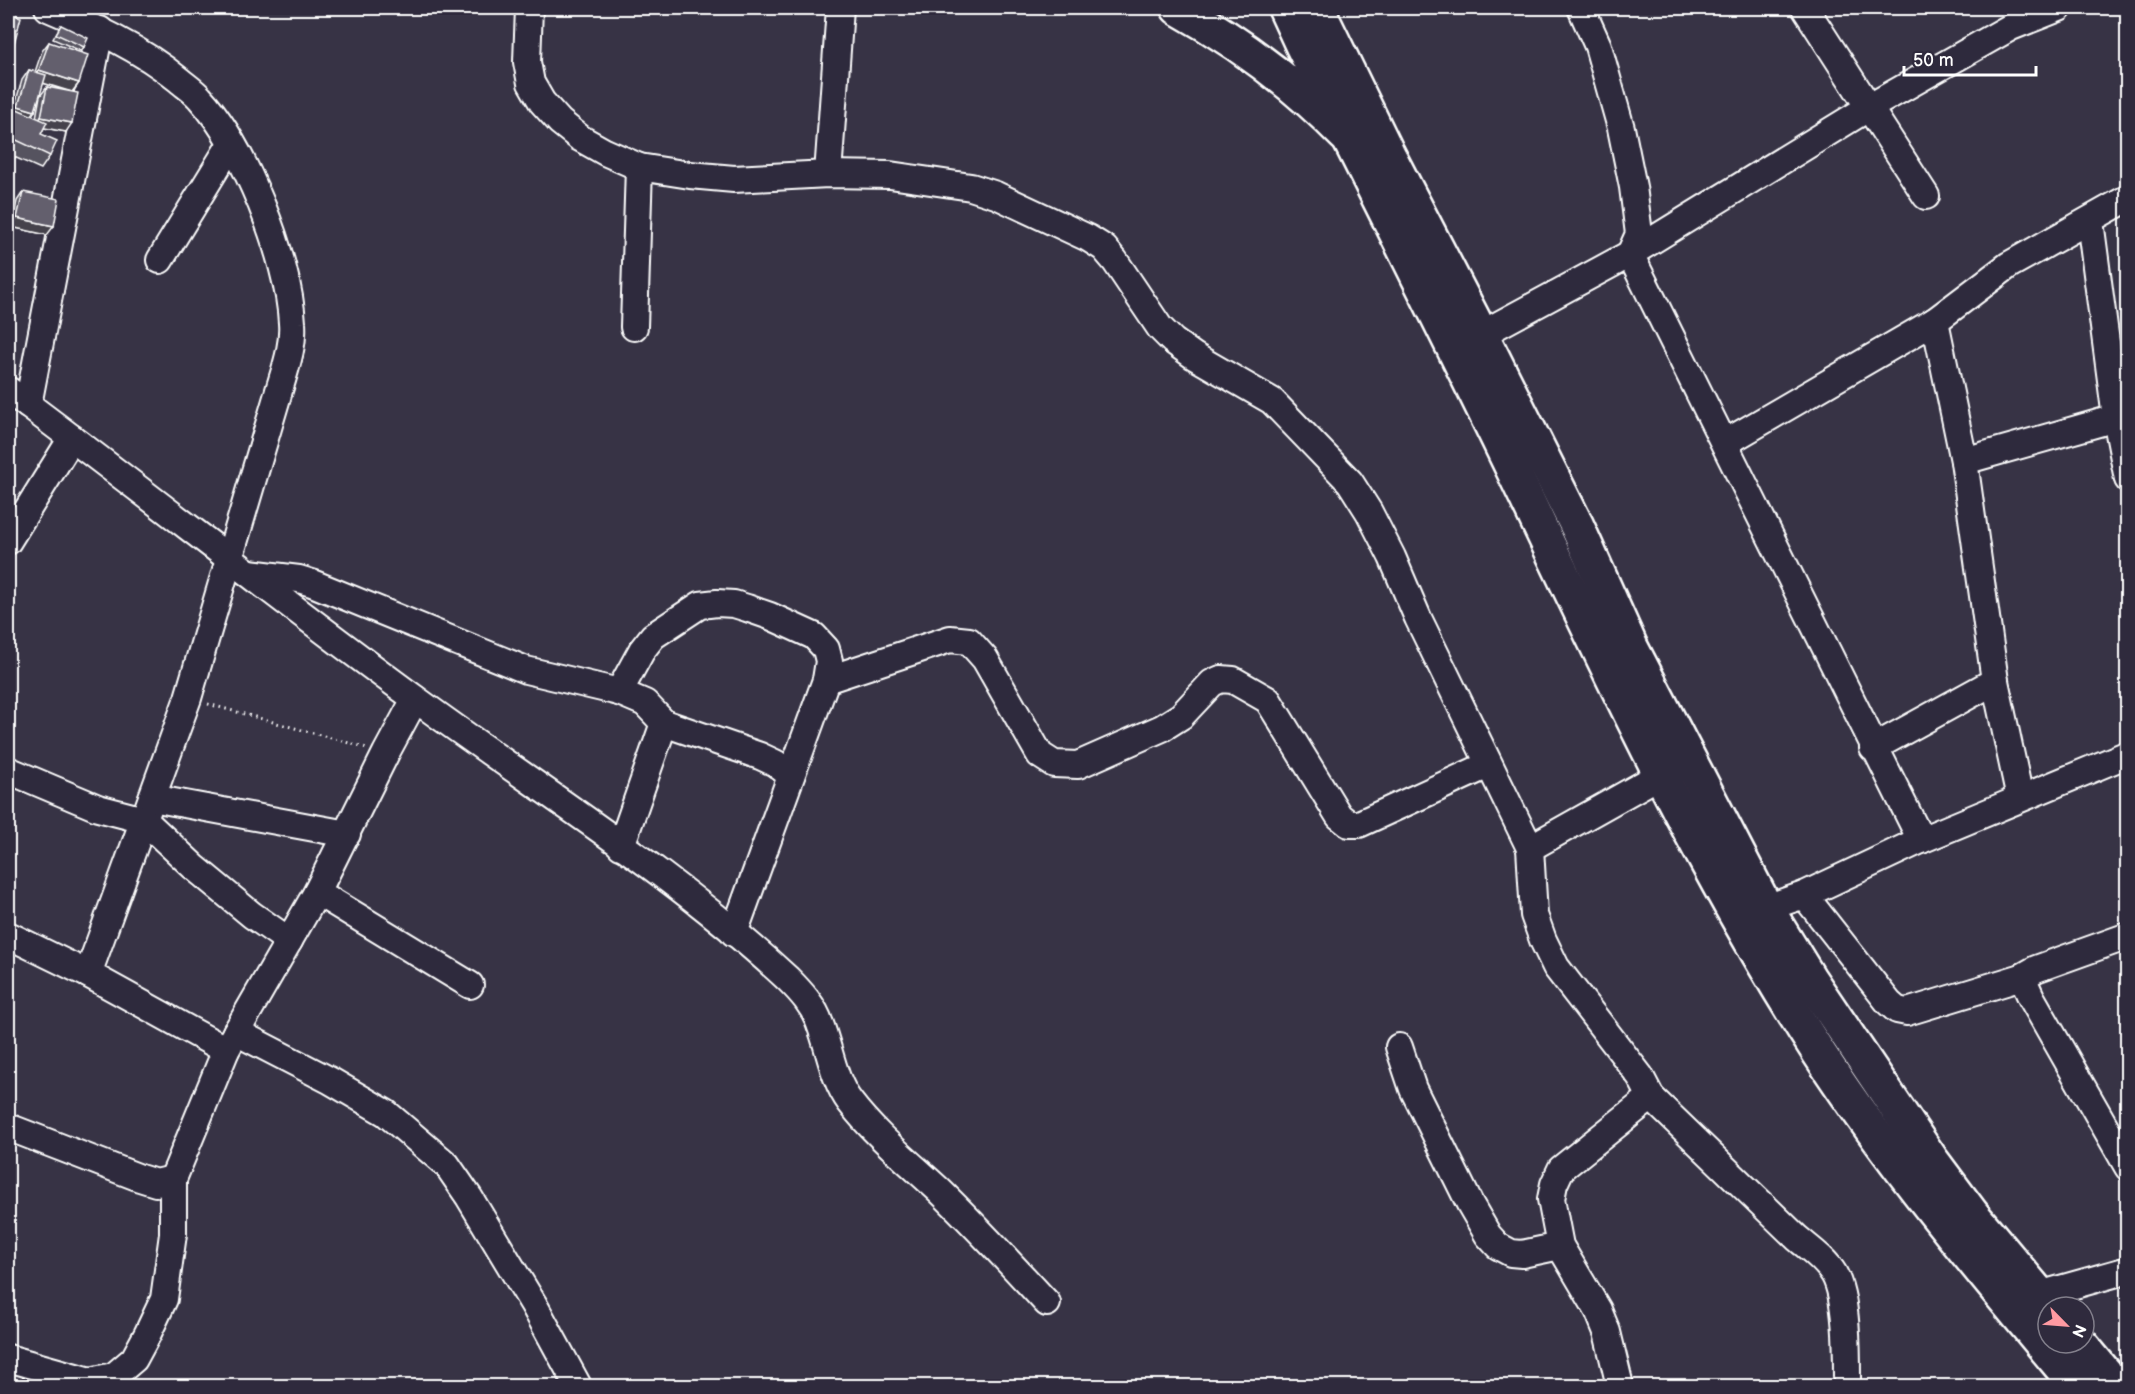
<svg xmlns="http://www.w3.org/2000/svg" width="2135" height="1394" font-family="'Balsamiq Sans',sans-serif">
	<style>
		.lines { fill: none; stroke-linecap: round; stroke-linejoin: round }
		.minor-casing { stroke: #fff; stroke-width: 30 }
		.major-casing { stroke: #fff; stroke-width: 38 }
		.highway-casing { stroke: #fff; stroke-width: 38 }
		.path { stroke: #fff; stroke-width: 3; stroke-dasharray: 1.5 4.5; stroke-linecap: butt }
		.minor { stroke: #2f2a3d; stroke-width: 26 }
		.major { stroke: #2f2a3d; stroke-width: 33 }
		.highway { stroke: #2f2a3d; stroke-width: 33 }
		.wall { fill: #55525e; stroke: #fff; stroke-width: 1.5; fill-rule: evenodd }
		.shaded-wall { fill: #45424c; stroke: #fff; stroke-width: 1.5 }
		.building { fill: #635f6d; stroke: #fff; stroke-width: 1.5 }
	</style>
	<rect width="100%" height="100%" fill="#373345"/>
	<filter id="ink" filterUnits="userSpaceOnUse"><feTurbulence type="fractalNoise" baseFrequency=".0167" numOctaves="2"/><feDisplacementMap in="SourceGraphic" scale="12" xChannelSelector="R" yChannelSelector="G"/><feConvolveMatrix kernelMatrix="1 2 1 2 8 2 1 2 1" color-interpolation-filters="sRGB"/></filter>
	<g filter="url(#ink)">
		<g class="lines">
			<g class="minor-casing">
				<g id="minor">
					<path d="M 48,8 C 95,28 140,48 179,80 C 186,86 194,91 200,98 C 244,146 289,258 292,323 C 294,347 284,372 278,394 L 188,698 L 88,974"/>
					<path d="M 529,8 L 527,62 L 531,83 L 542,102 L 560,122 L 580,138 L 605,152 L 639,167 L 690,175 L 734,179 L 828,174 L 890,175 L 971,187 L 996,195 L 1088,238 L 1104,248 L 1115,261 L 1160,328 L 1173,341 L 1194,356 L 1272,401 L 1350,482 L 1369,512 L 1392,557 L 1418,618 L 1530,848 L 1534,915 L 1543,940 L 1556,967 L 1640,1076 L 1651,1097 L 1797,1238 C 1810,1249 1825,1259 1834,1274 C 1848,1299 1847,1358 1847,1386"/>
					<path d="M 1581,8 L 1598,46 L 1621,128 L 1633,187 L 1639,234 L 1630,254 L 1921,840"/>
					<path d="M 1805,8 L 1926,196"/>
					<path d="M 828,174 L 840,8"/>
					<path d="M 2090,221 L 2116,418 L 2128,479"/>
					<path d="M 160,260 L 231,144"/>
					<path d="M 1935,321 L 1964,461 L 1995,681 L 2020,798"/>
					<path d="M 634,327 L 639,167"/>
					<path d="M 1467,342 L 1630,254 L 1868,108 L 2011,27 L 2059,8"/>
					<path d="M 8,390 C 145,492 279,599 417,700 C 541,791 675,874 788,979 C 801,992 814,1006 820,1024 C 830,1050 833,1079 850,1102 C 875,1135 910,1163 940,1191 C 977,1227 1012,1265 1047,1303"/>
					<path d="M 28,405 L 100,30"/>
					<path d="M 1725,443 L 1935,321 L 2009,265 L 2128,198"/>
					<path d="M 1964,461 L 2116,418"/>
					<path d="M 8,541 L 72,438"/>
					<path d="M 249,573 L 299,579 L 312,583 L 526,670 L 619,692 L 645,703 L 664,723 L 760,756 L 775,763 L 791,775"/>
					<path d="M 826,680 L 950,639 L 969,641 L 985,659 L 1040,755 L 1054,764 L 1078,765 L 1162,728 L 1181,716 L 1212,683 L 1221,679 L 1233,680 L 1268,700 L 1339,816 L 1349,824 L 1359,824 L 1488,765"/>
					<path d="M 619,692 L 642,650 L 653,636 L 700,605 L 717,603 L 734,604 L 747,608 L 770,616 L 814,636 L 826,649 L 829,661 L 826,680 L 734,933"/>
					<path d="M 1873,748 L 1995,681"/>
					<path d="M 8,770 L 98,808 L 144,820 L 194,867 L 252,915 L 289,941"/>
					<path d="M 152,798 L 347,834"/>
					<path d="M 621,846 L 664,723"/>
					<path d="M 1530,848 L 1660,775"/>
					<path d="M 317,892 L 470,985"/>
					<path d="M 1804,895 L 1889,1003 L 1897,1010 L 1907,1012 L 2022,977 L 2036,969 L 2128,936"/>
					<path d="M 1766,908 L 1804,895 L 1921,840 L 2128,754"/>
					<path d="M 8,935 L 88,974 L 226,1050"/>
					<path d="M 2022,977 L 2031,997 L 2128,1167"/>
					<path d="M 236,1032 L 331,1081 L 386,1113 L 447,1165 L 469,1197 L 534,1305 L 578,1386"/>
					<path d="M 1399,1047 L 1413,1089 L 1470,1204 L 1488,1235 L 1498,1246 L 1511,1253 L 1522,1254 L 1560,1246"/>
					<path d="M 8,1127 L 140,1178 L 156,1183 L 173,1179"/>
					<path d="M 2039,1295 L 2128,1270"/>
					<path d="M 8,1358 L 90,1381 L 114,1376 L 134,1359 L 147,1335 L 164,1299 L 173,1234 L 173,1179 L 226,1050 L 317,892 L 386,753 L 415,699"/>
					<path d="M 1620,1386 L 1607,1332 L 1598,1310 L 1560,1246 L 1551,1199 L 1554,1184 L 1561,1169 L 1651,1097"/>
				</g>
			</g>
			<g class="major-casing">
				<path id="major" d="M 1178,8 C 1239,42 1296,85 1345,135"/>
			</g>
			<g class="highway-casing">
				<g id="highway">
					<path d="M 1285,8 L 1302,45 C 1373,187 1445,329 1514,472 C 1608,669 1700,869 1819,1053 C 1896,1171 1987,1278 2077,1386"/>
					<path d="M 1317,8 L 1388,154 L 1481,334 L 1577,526 L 1631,647 L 1766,908 L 1809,978 L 1931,1159 L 1972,1214 L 2050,1307"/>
					<path d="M 2080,1343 L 2116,1386"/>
				</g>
			</g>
			<path class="path" d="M 208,704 L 367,748"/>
			<use href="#minor" class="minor"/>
			<use href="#major" class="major"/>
			<use href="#highway" class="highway"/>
		</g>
		<g class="wall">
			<path d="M 61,25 L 84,47 L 81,51 L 53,39 Z"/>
			<path d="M 49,42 L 79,83 L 73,92 L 66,132 L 44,128 L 41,134 L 50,156 L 41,169 L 12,156 L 8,169 L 8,105 L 14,108 L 22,80 L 29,70 L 35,72 L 42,51 ZM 43,83 L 70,92 L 47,87 L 40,96 L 36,118 L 32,116 Z"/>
			<path d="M 23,192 L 47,235 L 11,227 L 17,201 Z"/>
		</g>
		<g class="shaded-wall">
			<path d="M 39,70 L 79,83 L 72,92 L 33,80 Z"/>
			<path d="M 18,106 L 35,111 L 28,120 L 12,115 Z"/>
			<path d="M 41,117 L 72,123 L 66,132 L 34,126 Z"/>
			<path d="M 17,218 L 54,226 L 47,235 L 11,227 Z"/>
		</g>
		<g class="building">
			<path d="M 8,13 L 21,17 L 8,66 Z"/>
			<path d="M 61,25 L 88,38 L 84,47 L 56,34 Z"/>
			<path d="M 49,42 L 88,55 L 79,83 L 39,70 Z"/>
			<path d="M 29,70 L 46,75 L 35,111 L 18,106 Z"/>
			<path d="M 47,87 L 78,93 L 72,123 L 41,117 Z"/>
			<path d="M 8,105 L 47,122 L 41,134 L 57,141 L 50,156 L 8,136 Z"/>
			<path d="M 8,150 L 13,151 L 10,166 L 8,166 Z"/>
			<path d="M 8,172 L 11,172 L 10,205 L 8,205 Z"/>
			<path d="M 23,192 L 59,199 L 54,226 L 17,218 Z"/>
		</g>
	</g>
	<rect width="2135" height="1394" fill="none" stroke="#2f2a3d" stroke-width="30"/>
	<rect x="15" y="15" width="2105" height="1364" fill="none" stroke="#fff" stroke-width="2" filter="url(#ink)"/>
	<g transform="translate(2066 1325) rotate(115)"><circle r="28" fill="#2f2a3d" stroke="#827f8b" stroke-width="1.5"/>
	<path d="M0-4.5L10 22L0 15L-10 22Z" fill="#ff9aa2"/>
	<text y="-9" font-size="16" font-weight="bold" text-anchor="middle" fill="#ffffff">N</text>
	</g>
	<path d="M1904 66v9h132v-9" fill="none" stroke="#ffffff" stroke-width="3"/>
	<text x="1913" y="66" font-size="18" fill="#ffffff" stroke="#2f2a3d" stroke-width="4.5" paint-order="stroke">50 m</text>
</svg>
